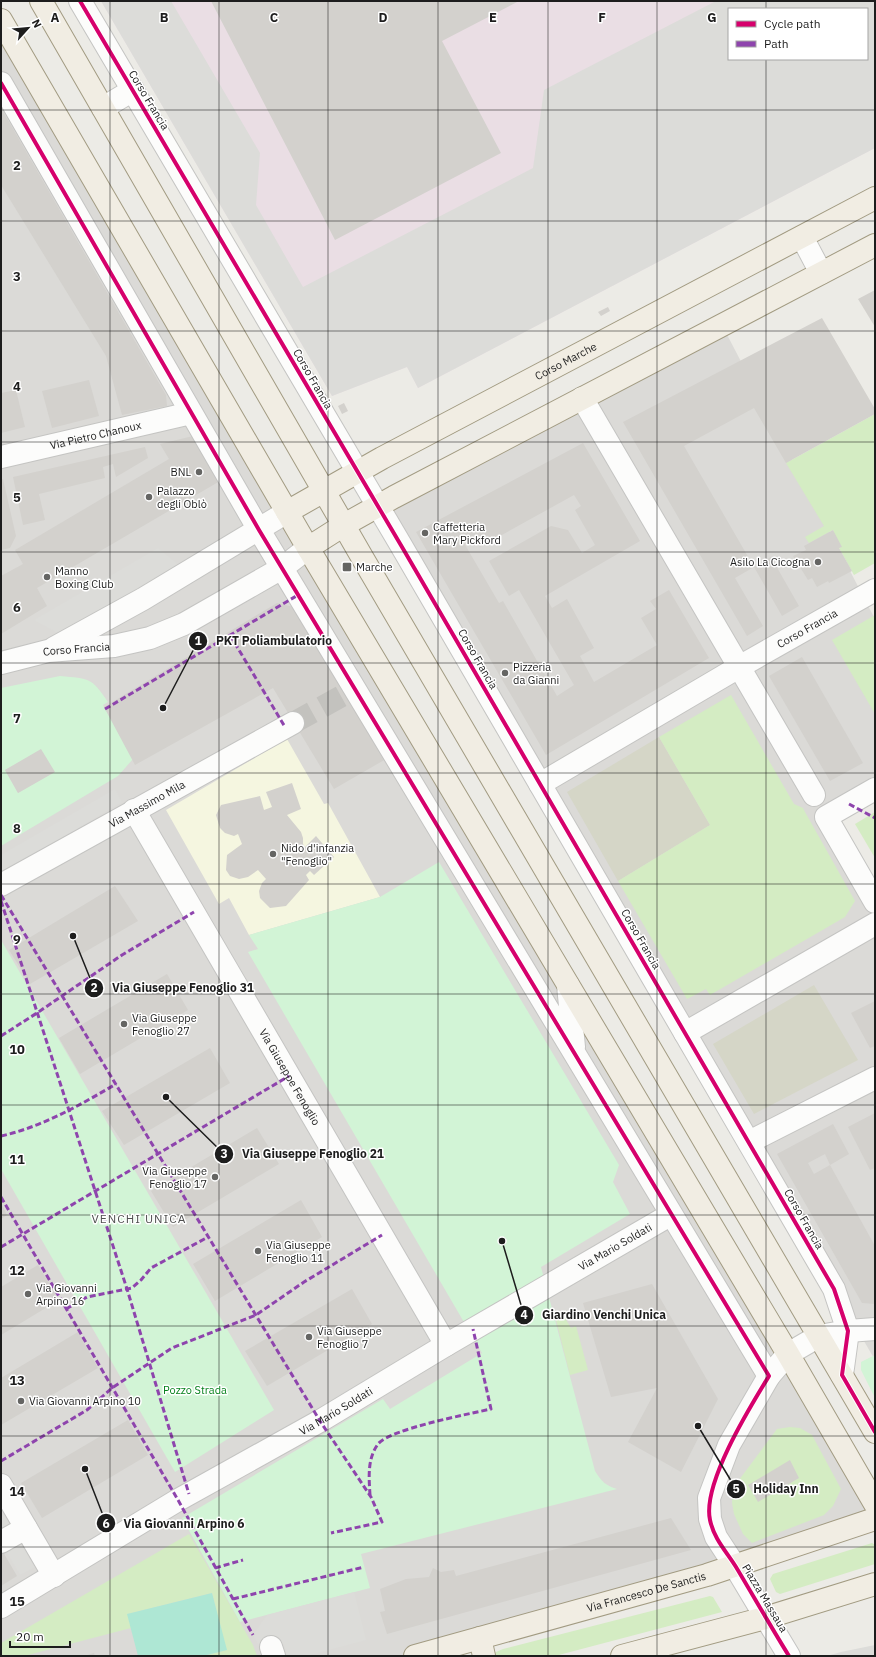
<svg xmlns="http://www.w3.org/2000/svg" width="876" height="1657" font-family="'IBM Plex Sans',sans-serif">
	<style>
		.residential { fill: #dbdad7 }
		.industrial { fill: #eadee4; fill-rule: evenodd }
		.education { fill: #f5f6e0 }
		.construction { fill: #d5d6c7 }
		.grass { fill: #d4ecc3 }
		.park { fill: #d2f4d6; fill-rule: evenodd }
		.pitch { fill: #aee7d4 }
		.parking { fill: #dcdcd9; fill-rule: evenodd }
		.building { fill: #d3d1cd; fill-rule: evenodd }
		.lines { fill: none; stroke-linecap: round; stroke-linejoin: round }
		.minor-tunnel { stroke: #c3c2be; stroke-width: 22; stroke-dasharray: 22 11; stroke-linecap: butt }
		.minor-casing { stroke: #c4c4c2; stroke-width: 24 }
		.major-casing { stroke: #a29b82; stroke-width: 24 }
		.minor { stroke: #fcfcfb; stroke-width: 22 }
		.major { stroke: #f1ede3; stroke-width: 22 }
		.quiet { stroke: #8e44ad; stroke-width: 3; stroke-dasharray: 6 3; stroke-linecap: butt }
		.cycleway-casing { stroke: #fff; stroke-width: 6 }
		.cycleway { stroke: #d6006c; stroke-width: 4 }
		.grid { fill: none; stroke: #1d1d1d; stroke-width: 1; stroke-opacity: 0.55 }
		.poi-dot { fill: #656563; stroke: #fff; stroke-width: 1.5 }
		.labels { text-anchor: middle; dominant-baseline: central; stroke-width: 3; stroke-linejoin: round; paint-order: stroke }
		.street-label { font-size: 11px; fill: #1d1d1d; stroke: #fff }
		.poi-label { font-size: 11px; fill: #1d1d1d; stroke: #fff; text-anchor: start }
		.park-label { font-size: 11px; fill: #06811c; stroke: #fff }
		.neighbourhood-label { font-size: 12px; letter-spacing: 1px; fill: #505050; stroke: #fff }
		.grid-label { font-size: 13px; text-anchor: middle; font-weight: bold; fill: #1d1d1d; stroke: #fff; stroke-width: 3; stroke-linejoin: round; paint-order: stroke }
		.leader { fill: none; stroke: #1d1d1d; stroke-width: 1.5 }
		.callout-dot { fill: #1d1d1d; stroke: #fff; stroke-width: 1.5 }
		.mark-label { font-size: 12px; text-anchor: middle; font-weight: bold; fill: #fff }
		.callout-label { font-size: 12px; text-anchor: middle; font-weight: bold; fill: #1d1d1d; stroke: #fff; stroke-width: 3; stroke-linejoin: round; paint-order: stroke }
	</style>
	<rect width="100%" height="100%" fill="#ecebe6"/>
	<g class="residential">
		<path d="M 1,24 L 284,511 L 46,649 L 1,660 Z"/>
		<path d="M 722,325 L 875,619 L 875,781 L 827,817 L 875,902 L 875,1360 L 377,506 Z"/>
		<path d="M 286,515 L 875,1519 L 407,1656 L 1,1656 L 1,666 Z"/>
	</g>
	<path class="industrial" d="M 101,1 L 875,1 L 875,148 L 418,388 L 407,367 L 332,396 ZM 729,9 L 867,9 L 867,59 L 729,59 Z"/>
	<path class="education" d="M 287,739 L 324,804 L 328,803 L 380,897 L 249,935 L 229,898 L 219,904 L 166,810 Z"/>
	<g class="construction">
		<path d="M 659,737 L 710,825 L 618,881 L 567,792 Z"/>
		<path d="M 814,985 L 858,1060 L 754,1114 L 713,1044 Z"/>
	</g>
	<g class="grass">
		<path d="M 875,414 L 875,563 L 854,575 L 839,548 L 833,530 L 809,543 L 805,537 L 824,526 L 786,463 Z"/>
		<path d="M 875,615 L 875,714 L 832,640 Z"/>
		<path d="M 731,695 L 794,804 L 803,808 L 805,812 L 855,901 L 845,917 L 710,995 L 706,989 L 687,999 L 618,881 L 710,825 L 659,737 Z"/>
		<path d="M 875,812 L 875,858 L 855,824 Z"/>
		<path d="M 562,1313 L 571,1328 L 576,1326 L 588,1370 L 570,1375 L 555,1316 Z"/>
		<path d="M 790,1427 L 800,1428 L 812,1435 L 841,1489 L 833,1506 L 824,1515 L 752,1543 L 743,1534 L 734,1514 L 732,1503 L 733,1488 L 777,1429 Z"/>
		<path d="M 189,1534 L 253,1645 L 257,1656 L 203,1656 L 226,1650 L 212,1593 L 128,1614 L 131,1628 L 24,1656 L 1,1656 L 1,1643 Z"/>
		<path d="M 872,1543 L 875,1545 L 875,1564 L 780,1594 L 776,1592 L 770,1579 L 773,1574 Z"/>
		<path d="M 710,1596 L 713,1597 L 722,1612 L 555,1656 L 493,1656 L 496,1652 L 503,1649 Z"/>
	</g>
	<g class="park">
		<path d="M 60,676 C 90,679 91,677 108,702 L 103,705 L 133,759 L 118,776 L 1,846 L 1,688 ZM 41,750 L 54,772 L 18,793 L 5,770 Z"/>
		<path d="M 439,862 L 619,1165 L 613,1182 L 630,1214 L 541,1267 L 595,1471 C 601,1481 606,1486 617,1489 L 361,1554 L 370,1588 L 240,1622 L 182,1518 L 383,1399 L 390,1409 L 482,1353 L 248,952 L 258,949 L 249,935 L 380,897 Z"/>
		<path d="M 1,940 L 274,1410 L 175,1472 L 1,1169 Z"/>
		<path d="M 875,1355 L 875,1398 L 861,1370 L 861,1362 Z"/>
	</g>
	<path class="pitch" d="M 212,1593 L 227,1650 L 203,1656 L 138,1656 L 127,1614 Z"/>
	<g class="parking">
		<path d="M 101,1 L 171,1 L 260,153 L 256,205 L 303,287 L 533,168 L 544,90 L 716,1 L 875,1 L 875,148 L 418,388 L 407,367 L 332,396 ZM 729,9 L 867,9 L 867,59 L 729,59 Z"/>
		<path d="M 158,548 L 188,572 L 69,639 L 34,620 Z"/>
		<path d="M 115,789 L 122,802 L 1,874 L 1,855 Z"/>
		<path d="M 1,1511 L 11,1528 L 1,1534 Z"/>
		<path d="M 17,1538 L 35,1567 L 20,1575 L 3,1546 Z"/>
		<path d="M 354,1592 L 366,1640 L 306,1656 L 287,1656 L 284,1644 L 262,1651 L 253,1635 L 267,1615 Z"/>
		<path d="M 875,1645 L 875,1656 L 827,1656 L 841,1652 Z"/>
	</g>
	<g class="building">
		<path d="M 211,1 L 519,1 L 442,41 L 501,153 L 335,240 Z"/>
		<path d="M 1,108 L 166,395 L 167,406 L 122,415 L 106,356 L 1,185 Z"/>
		<path d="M 875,290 L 875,327 L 858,299 Z"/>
		<path d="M 608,307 L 610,311 L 601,316 L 598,312 Z"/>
		<path d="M 822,318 L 875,409 L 875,414 L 786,463 L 754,408 L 684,446 L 754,567 L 735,578 L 763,626 L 747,636 L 623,422 Z"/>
		<path d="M 89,380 L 99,416 L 52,428 L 42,391 Z"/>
		<path d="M 16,390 L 25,427 L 1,433 L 1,393 Z"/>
		<path d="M 344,403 L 348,411 L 342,414 L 338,406 Z"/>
		<path d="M 193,436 L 220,481 L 37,588 L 47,606 L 1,634 L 1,576 L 23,564 L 15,550 L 169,459 L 160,444 Z"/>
		<path d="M 583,443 L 640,541 L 545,596 L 552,608 L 567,599 L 594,648 L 580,656 L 594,682 L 657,645 L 641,618 L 656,609 L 650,601 L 669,590 L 709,658 L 546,755 L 416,532 ZM 574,495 L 581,506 L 575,510 L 595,545 L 582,553 L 568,530 L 551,526 L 489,561 L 509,596 L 519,590 L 574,685 L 557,696 L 503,601 L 499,603 L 464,543 L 474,538 L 480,547 Z"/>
		<path d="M 145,447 L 148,458 L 116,477 L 113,464 L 103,467 L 105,478 L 39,494 L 45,520 L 23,525 L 13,477 Z"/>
		<path d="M 3,479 L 16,536 L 10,548 L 1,550 L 1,480 Z"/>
		<path d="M 833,530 L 842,547 L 839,548 L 852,571 L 829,583 L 828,581 L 817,587 L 812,578 L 808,580 L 793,556 L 806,550 L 804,546 Z"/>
		<path d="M 771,557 L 799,606 L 782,616 L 754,567 Z"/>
		<path d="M 277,603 L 298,608 L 386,759 L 334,789 L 273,688 L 135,765 L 104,707 Z"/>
		<path d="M 802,657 L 863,763 L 830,781 L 769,676 Z"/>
		<path d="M 41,749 L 55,772 L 18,793 L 5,770 Z"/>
		<path d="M 292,783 L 301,809 L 287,815 L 301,832 L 303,838 L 303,844 L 305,847 L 316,836 L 334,857 L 314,875 L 310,871 L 306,875 L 309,880 L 286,906 L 270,908 L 260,898 L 259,891 L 262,883 L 266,879 L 258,870 L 248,877 L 239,879 L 230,876 L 226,870 L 227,855 L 242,844 L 238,834 L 234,836 L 225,833 L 220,828 L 216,815 L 221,805 L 260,796 L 264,810 L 272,807 L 266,792 Z"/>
		<path d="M 115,886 L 138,921 L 30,984 L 9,950 Z"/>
		<path d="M 167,974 L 188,1010 L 80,1074 L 59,1038 Z"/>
		<path d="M 875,1001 L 875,1046 L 870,1048 L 851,1013 Z"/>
		<path d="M 210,1048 L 230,1083 L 124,1145 L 102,1111 Z"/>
		<path d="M 875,1113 L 875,1168 L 870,1170 L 848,1127 Z"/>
		<path d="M 833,1124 L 849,1154 L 830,1165 L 875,1246 L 875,1304 L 862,1303 L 777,1154 ZM 825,1154 L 830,1165 L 814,1174 L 808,1163 Z"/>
		<path d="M 257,1128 L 279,1164 L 173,1227 L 151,1191 Z"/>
		<path d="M 301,1200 L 322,1237 L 215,1301 L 193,1264 Z"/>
		<path d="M 1,1203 L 7,1215 L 1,1219 Z"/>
		<path d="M 38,1265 L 59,1300 L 1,1335 L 1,1287 Z"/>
		<path d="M 652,1284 L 718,1399 L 681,1472 L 628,1442 L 657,1388 L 611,1397 L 583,1303 Z"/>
		<path d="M 352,1289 L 372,1324 L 267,1386 L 245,1351 Z"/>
		<path d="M 78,1332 L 98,1368 L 1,1425 L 1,1378 Z"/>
		<path d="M 128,1420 L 148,1455 L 42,1518 L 21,1483 Z"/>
		<path d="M 790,1460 L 799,1478 L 758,1502 L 748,1485 Z"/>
		<path d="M 671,1518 L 691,1550 L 387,1634 L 380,1612 L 385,1611 L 380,1589 L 406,1579 L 429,1577 L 433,1568 L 441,1572 L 454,1570 L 456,1576 Z"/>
		<path d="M 3,1552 L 17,1576 L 1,1586 L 1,1553 Z"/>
		<path d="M 94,1653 L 95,1656 L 84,1656 Z"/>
	</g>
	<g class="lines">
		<path class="minor-tunnel" d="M 293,723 L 349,692"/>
		<g class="minor-casing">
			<g id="minor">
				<path d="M 80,1 L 402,547 L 834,1289 L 848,1331 L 842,1375"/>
				<path d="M 1,83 L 259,530 L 769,1376"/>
				<path d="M 103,108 L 133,90"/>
				<path d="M 802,237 L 821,273"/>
				<path d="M 582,398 L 814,795"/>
				<path id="s1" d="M 1,457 L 191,413"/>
				<path d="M 54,648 L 143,599 L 287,512"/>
				<path id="s2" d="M 1,663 L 48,651 L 114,646 L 150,638 L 184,624 L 282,568 L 308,548"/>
				<path id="s3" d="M 540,784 L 739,667 L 875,590"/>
				<path d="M 875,789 L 826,817 L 875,902"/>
				<path id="s4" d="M 134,810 L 446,1345"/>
				<path id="s5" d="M 1,885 L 293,723"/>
				<path d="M 568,985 L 574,1047"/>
				<path d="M 685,1033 L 875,924"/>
				<path d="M 749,1142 L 875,1078"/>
				<path d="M 1,1485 L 54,1576"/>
				<path d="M 1,1542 L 26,1528"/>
				<path id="s6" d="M 1,1607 L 178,1500 L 320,1421 L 446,1345 L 670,1215"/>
				<path d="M 271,1647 L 274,1656"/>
				<path d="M 789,1656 L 735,1566 L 716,1537 L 710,1519 L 709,1498 L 729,1445 L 769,1376 L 788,1354 L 819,1336 L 848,1331 L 875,1329"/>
			</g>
		</g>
		<g class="major-casing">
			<g id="major">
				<path d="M 41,1 L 362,557 L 875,1432"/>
				<path d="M 1,20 L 308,548 L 788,1354 L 875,1504"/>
				<path id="s7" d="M 287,512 L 382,458 L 875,198"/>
				<path d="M 308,548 L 344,525 L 394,497 L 875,245"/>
				<path d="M 480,1638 L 484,1656"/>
				<path id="s8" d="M 415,1656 L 707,1575 L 875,1519"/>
				<path d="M 622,1656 L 765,1618 L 875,1584"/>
			</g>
		</g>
		<use href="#minor" class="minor"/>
		<use href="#major" class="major"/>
		<g class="quiet">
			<path d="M 230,635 L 285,727"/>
			<path d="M 105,709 L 298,595"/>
			<path d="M 849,804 L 875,818"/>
			<path d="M 1,895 L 320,1421 L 371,1497 L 382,1522 L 331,1533"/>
			<path d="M 1,901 L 127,1289 L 189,1494"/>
			<path d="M 1,1036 L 37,1013 L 122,955 L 194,912"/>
			<path d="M 1,1136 C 42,1127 80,1105 116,1084"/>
			<path d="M 1,1197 L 178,1500 L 253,1635"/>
			<path d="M 1,1247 L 289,1076"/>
			<path d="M 66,1309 L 87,1297 L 132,1288 L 141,1280 L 151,1268 L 208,1237"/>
			<path d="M 1,1461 L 87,1410 L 112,1388 L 172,1348 L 256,1315 L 304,1282 L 382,1235"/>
			<path d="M 370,1495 C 369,1478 367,1459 378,1444 C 390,1429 469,1414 491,1409 L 473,1329"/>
			<path d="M 215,1568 L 243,1560"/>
			<path d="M 233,1599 L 364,1567"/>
		</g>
		<g class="cycleway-casing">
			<g id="cycleway">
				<path d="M 80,1 L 402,547 L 834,1289 L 848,1331 L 842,1375 L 875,1432"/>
				<path d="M 1,83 L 259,530 L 769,1376 C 750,1407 702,1484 710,1520 C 714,1539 726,1551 736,1567 C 754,1597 771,1627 789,1656"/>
			</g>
		</g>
		<use href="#cycleway" class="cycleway"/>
	</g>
	<path class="grid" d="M 110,1 L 110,1656M 219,1 L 219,1656M 328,1 L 328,1656M 438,1 L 438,1656M 548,1 L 548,1656M 657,1 L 657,1656M 766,1 L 766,9M 766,59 L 766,1656M 1,110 L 875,110M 1,221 L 875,221M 1,331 L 875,331M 1,442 L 875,442M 1,552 L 875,552M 1,663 L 875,663M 1,773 L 875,773M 1,884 L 875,884M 1,994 L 875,994M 1,1105 L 875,1105M 1,1215 L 875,1215M 1,1326 L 875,1326M 1,1436 L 875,1436M 1,1547 L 875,1547"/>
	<g class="poi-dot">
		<circle cx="199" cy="472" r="4"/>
		<circle cx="149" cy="497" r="4"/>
		<circle cx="425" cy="533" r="4"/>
		<circle cx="818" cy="562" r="4"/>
		<rect x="342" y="562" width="10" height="10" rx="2"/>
		<circle cx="47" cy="577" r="4"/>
		<circle cx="505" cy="673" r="4"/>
		<circle cx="273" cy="854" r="4"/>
		<circle cx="124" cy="1024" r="4"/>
		<circle cx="215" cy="1177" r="4"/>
		<circle cx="258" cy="1251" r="4"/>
		<circle cx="28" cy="1294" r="4"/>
		<circle cx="309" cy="1337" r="4"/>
		<circle cx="21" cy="1401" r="4"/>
	</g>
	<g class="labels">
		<g class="street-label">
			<text transform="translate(149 100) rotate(59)">Corso Francia</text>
			<text stroke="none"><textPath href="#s7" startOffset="317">Corso Marche</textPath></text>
			<text transform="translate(313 379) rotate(60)">Corso Francia</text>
			<text stroke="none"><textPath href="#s1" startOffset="97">Via Pietro Chanoux</textPath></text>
			<text stroke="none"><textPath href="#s3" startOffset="309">Corso Francia</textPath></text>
			<text stroke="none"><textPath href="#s2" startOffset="77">Corso Francia</textPath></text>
			<text transform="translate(478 659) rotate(60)">Corso Francia</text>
			<text stroke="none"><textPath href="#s5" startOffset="167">Via Massimo Mila</textPath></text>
			<text transform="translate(641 939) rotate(60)">Corso Francia</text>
			<text stroke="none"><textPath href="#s4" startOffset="309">Via Giuseppe Fenoglio</textPath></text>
			<text transform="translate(804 1219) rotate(60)">Corso Francia</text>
			<text stroke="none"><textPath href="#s6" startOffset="712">Via Mario Soldati</textPath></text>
			<text stroke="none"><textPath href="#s6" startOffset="388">Via Mario Soldati</textPath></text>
			<text stroke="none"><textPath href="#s8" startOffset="240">Via Francesco De Sanctis</textPath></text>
			<text transform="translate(765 1598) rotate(59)">Piazza Massaua</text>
		</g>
		<g class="poi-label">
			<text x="191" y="472" text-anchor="end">BNL</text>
			<text x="157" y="491">Palazzo<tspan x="157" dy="13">degli Oblò</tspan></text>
			<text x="433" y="527">Caffetteria<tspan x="433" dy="13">Mary Pickford</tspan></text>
			<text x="810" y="562" text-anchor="end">Asilo La Cicogna</text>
			<text x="356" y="567">Marche</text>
			<text x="55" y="571">Manno<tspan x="55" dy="13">Boxing Club</tspan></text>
			<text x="513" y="667">Pizzeria<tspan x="513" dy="13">da Gianni</tspan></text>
			<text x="281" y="848">Nido d'infanzia<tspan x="281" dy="13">"Fenoglio"</tspan></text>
			<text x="132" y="1018">Via Giuseppe<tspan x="132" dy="13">Fenoglio 27</tspan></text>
			<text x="207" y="1171" text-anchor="end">Via Giuseppe<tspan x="207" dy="13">Fenoglio 17</tspan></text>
			<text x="266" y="1245">Via Giuseppe<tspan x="266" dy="13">Fenoglio 11</tspan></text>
			<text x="36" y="1288">Via Giovanni<tspan x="36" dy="13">Arpino 16</tspan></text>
			<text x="317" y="1331">Via Giuseppe<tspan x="317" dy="13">Fenoglio 7</tspan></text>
			<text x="29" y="1401">Via Giovanni Arpino 10</text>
		</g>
		<g class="park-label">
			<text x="195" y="1390">Pozzo Strada</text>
		</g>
		<g class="neighbourhood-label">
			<text x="139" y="1218">VENCHI UNICA</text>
		</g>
	</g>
	<g class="grid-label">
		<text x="55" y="22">A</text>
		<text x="164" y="22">B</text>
		<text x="274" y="22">C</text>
		<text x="383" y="22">D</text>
		<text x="493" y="22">E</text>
		<text x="602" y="22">F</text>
		<text x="712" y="22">G</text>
		<text x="17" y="170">2</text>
		<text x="17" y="281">3</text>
		<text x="17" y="391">4</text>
		<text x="17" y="502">5</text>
		<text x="17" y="612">6</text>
		<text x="17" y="723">7</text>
		<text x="17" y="833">8</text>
		<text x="17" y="944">9</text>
		<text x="17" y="1054">10</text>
		<text x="17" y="1164">11</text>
		<text x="17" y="1275">12</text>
		<text x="17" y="1385">13</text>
		<text x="17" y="1496">14</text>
		<text x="17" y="1606">15</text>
	</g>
	<path class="leader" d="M163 708L198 641M73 936L94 988M166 1097L224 1154M502 1241L524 1315M698 1426L736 1489M85 1469L106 1523"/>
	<g class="callout-dot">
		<circle cx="163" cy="708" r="4"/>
		<circle cx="73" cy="936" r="4"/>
		<circle cx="166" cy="1097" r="4"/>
		<circle cx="502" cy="1241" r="4"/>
		<circle cx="698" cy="1426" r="4"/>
		<circle cx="85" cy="1469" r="4"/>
		<circle cx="198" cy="641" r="10"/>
		<circle cx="94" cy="988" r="10"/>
		<circle cx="224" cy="1154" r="10"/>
		<circle cx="524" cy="1315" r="10"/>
		<circle cx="736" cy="1489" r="10"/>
		<circle cx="106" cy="1523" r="10"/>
	</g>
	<g class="mark-label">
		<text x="198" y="645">1</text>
		<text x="94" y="992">2</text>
		<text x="224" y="1158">3</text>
		<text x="524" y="1319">4</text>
		<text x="736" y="1493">5</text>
		<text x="106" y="1528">6</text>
	</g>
	<g class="callout-label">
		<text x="274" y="645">PKT Poliambulatorio</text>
		<text x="183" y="992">Via Giuseppe Fenoglio 31</text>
		<text x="313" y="1158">Via Giuseppe Fenoglio 21</text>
		<text x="604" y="1319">Giardino Venchi Unica</text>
		<text x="786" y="1493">Holiday Inn</text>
		<text x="184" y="1528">Via Giovanni Arpino 6</text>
	</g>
	<rect width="876" height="1657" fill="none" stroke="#1d1d1d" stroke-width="4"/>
	<rect x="728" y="8" width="140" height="52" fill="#ffffff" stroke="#a5a5a5"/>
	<rect x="736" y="21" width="20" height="6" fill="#d6006c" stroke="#a5a5a5"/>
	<text x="764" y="28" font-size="12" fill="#1d1d1d">Cycle path</text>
	<rect x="736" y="41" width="20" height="6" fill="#8e44ad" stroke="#a5a5a5"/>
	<text x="764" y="48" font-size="12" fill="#1d1d1d">Path</text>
	<g transform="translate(28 28) rotate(63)" stroke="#ffffff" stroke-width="3" paint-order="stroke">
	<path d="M0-3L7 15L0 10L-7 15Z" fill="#1d1d1d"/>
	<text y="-6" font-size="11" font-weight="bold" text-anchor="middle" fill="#1d1d1d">N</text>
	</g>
	<path d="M10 1641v6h60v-6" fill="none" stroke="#1d1d1d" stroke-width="2"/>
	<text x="16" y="1641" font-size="12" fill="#1d1d1d" stroke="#ffffff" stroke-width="3" paint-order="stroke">20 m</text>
</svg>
